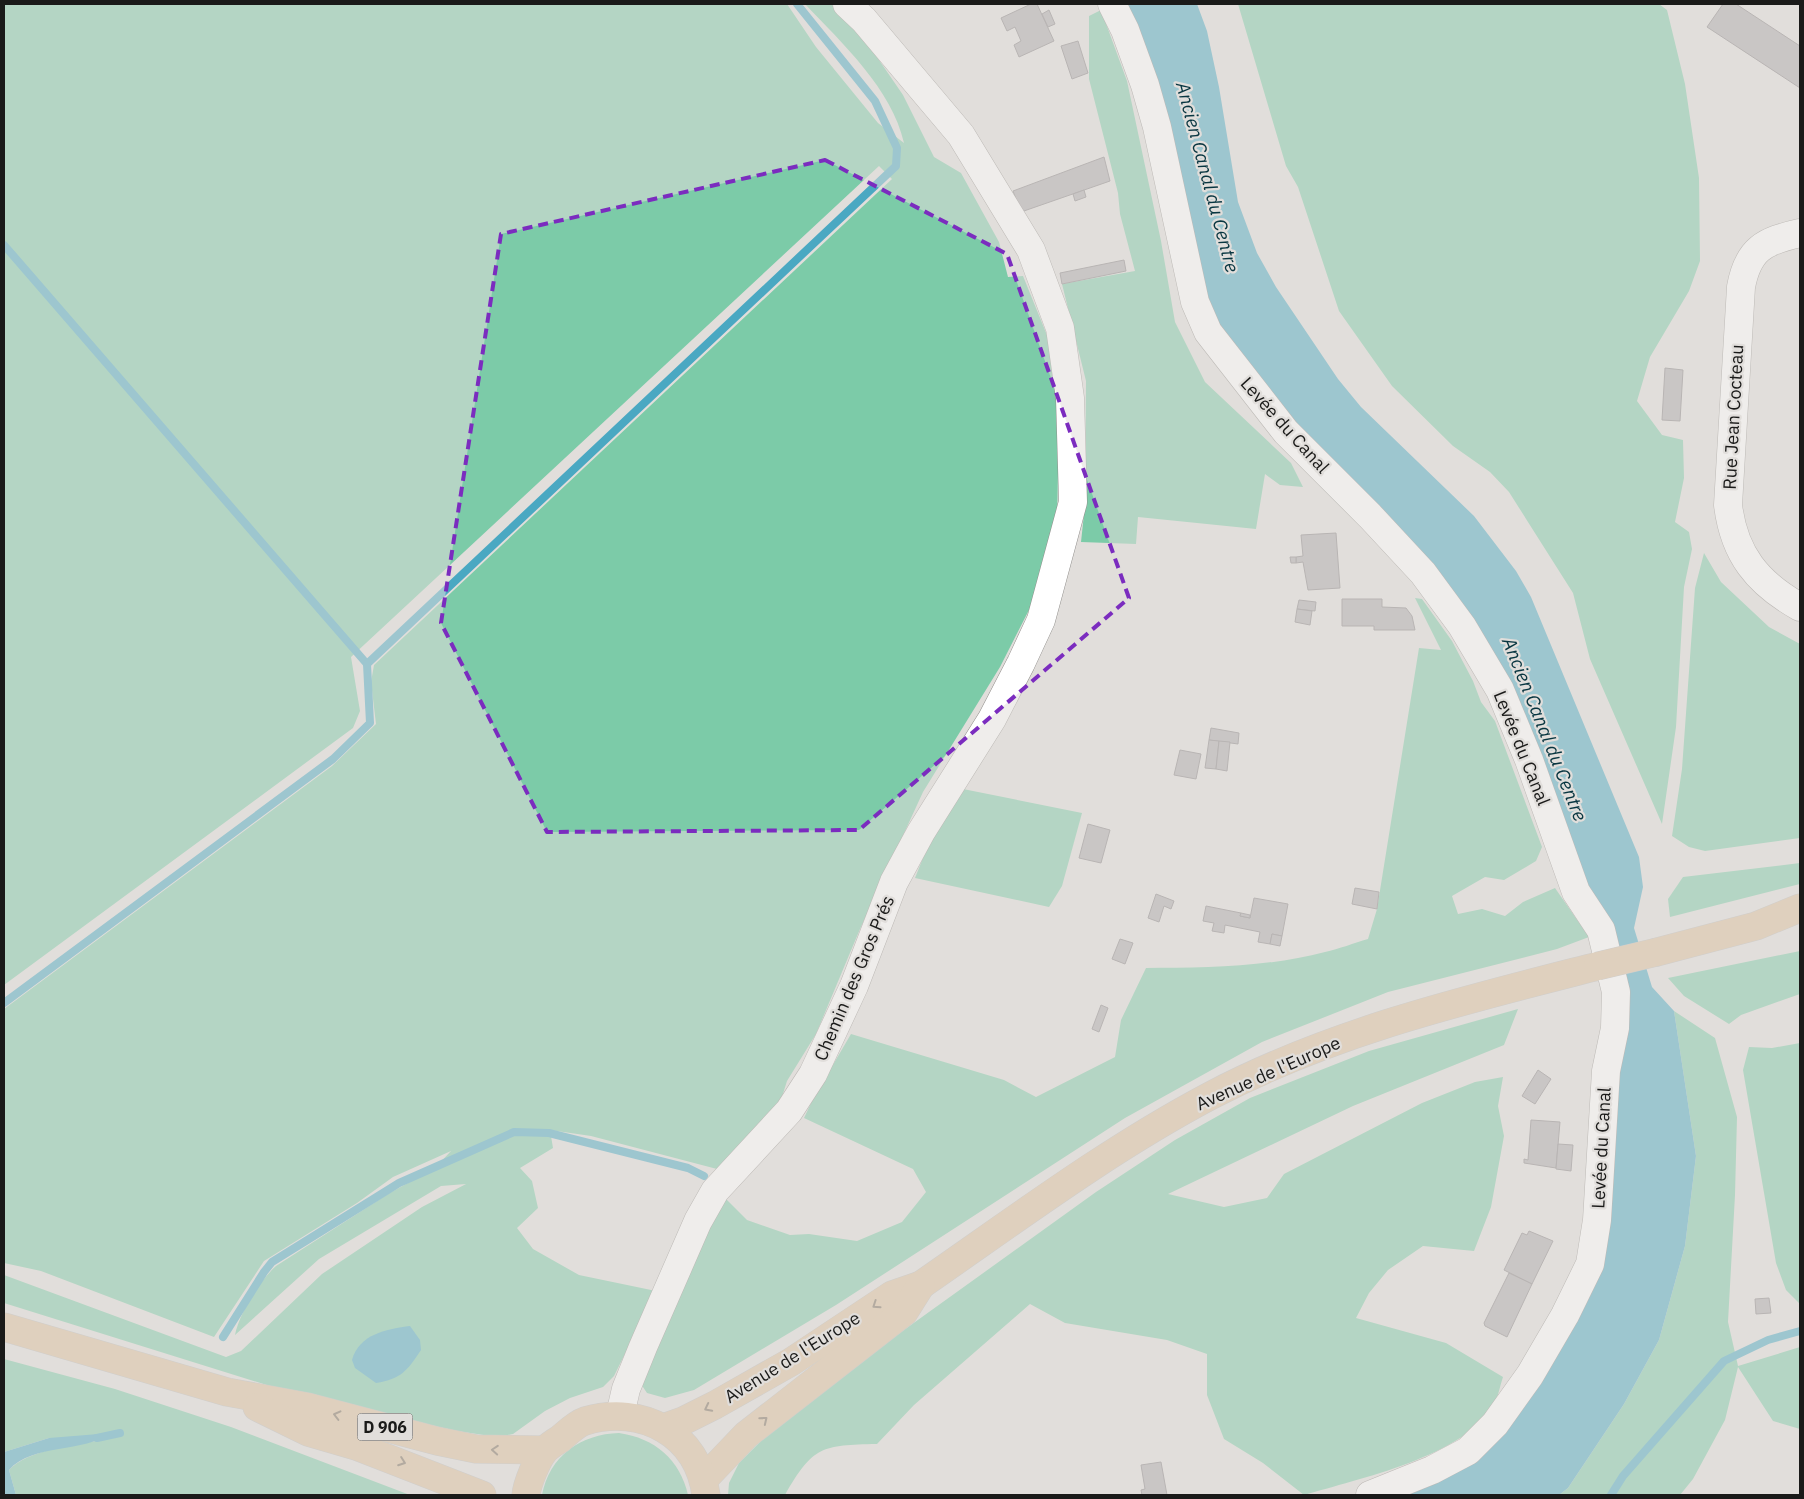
<svg xmlns="http://www.w3.org/2000/svg" width="1804" height="1499" font-family="'IBM Plex Sans',sans-serif">
	<style>
		.green { fill: #7ccba8 }
		.water { fill: #4aa8c2 }
		.lines { fill: none; stroke-linecap: round; stroke-linejoin: round }
		.stream { stroke: #4aa8c2; stroke-width: 8 }
		.building { fill: #aca8ab; stroke: #868385 }
		.minor-casing { stroke: #908e8b; stroke-width: 29 }
		.major-casing { stroke: #bababa; stroke-width: 29 }
		.minor { stroke: #fff; stroke-width: 28 }
		.major { stroke: #dbbf9b; stroke-width: 28 }
		.major-bridge-casing { stroke: #bababa; stroke-width: 29; stroke-linecap: butt }
		.major-bridge { stroke: #dbbf9b; stroke-width: 28 }
		.oneway { stroke: #7a6c5a }
		.marked { fill: none; stroke: #7b2cbf; stroke-width: 4; stroke-dasharray: 10 6; stroke-linejoin: round }
		.labels { text-anchor: middle; dominant-baseline: central; stroke-width: 4.5; stroke-linejoin: round; paint-order: stroke }
		.shield { fill: #e1dedb; stroke: #565553; stroke-width: 1 }
		.shield-label { font-size: 16px; font-weight: bold; fill: #1a1a19 }
		.street-label { font-size: 18px; fill: #1a1a19; stroke: #e1dedb }
		.water-label { font-size: 19px; font-style: italic; fill: #083641; stroke: #e1dedb }
	</style>
	<rect width="100%" height="100%" fill="#e1dedb"/>
	<g class="green">
		<path d="M 4,4 L 787,4 L 816,47 L 878,123 L 904,143 C 892,89 842,43 805,4 L 831,4 L 855,25 L 903,95 L 934,157 L 961,173 L 999,242 L 1008,277 L 1023,276 L 1053,350 L 1059,424 L 1057,523 L 1031,606 L 1000,667 L 923,792 L 860,929 L 816,1034 L 787,1081 L 780,1103 L 717,1169 L 591,1136 L 550,1130 L 553,1148 L 520,1168 L 532,1181 L 538,1208 L 517,1228 L 533,1249 L 579,1275 L 656,1291 L 614,1376 L 603,1387 L 570,1398 L 545,1411 L 513,1434 L 497,1437 L 457,1431 L 302,1396 L 4,1303 L 4,1275 L 226,1357 L 241,1351 L 322,1274 L 422,1207 L 466,1184 L 441,1186 L 319,1259 L 235,1335 C 239,1314 260,1280 276,1266 L 388,1194 L 435,1168 L 451,1151 L 393,1177 L 357,1203 L 264,1261 L 214,1337 L 41,1271 L 4,1263 L 4,1009 L 332,766 L 376,724 L 371,682 L 374,665 L 892,179 L 879,166 L 351,657 L 360,711 L 353,728 L 4,985 Z"/>
		<path d="M 1238,4 L 1659,4 L 1667,10 L 1685,84 L 1699,178 L 1700,261 L 1689,291 L 1650,357 L 1637,401 L 1662,435 L 1683,440 L 1684,478 L 1675,522 L 1689,532 L 1692,549 L 1684,587 L 1676,727 L 1662,824 L 1590,659 L 1573,593 L 1509,492 L 1490,472 L 1453,446 L 1392,386 L 1339,311 L 1298,187 L 1286,166 Z"/>
		<path d="M 1101,10 L 1127,81 L 1161,241 L 1175,322 L 1205,382 L 1291,463 L 1303,487 L 1280,485 L 1265,474 L 1256,529 L 1138,517 L 1136,544 L 1081,542 L 1085,505 L 1086,381 L 1062,284 L 1135,271 L 1120,214 L 1118,193 L 1089,79 L 1089,16 Z"/>
		<path d="M 1704,553 L 1721,582 L 1769,627 L 1800,644 L 1800,838 L 1705,851 L 1689,847 L 1672,836 L 1682,769 L 1695,588 Z"/>
		<path d="M 1415,598 L 1422,599 L 1452,641 L 1473,681 L 1481,702 L 1495,721 L 1542,847 L 1536,861 L 1504,880 L 1485,877 L 1452,896 L 1458,914 L 1482,909 L 1505,916 L 1523,902 L 1555,888 L 1589,937 L 1557,949 L 1388,992 L 1262,1042 L 1125,1118 L 836,1305 L 694,1390 L 665,1398 L 647,1393 L 641,1384 L 723,1196 L 747,1220 L 790,1235 L 809,1234 L 857,1241 L 902,1222 L 926,1192 L 913,1169 L 804,1118 L 813,1099 L 851,1034 L 1004,1080 L 1036,1097 L 1115,1057 L 1121,1020 L 1146,968 C 1203,968 1269,967 1325,952 C 1339,949 1354,943 1368,939 L 1377,909 L 1419,648 L 1441,650 Z"/>
		<path d="M 963,789 L 1082,813 L 1062,886 L 1049,907 L 915,878 L 931,838 Z"/>
		<path d="M 1800,863 L 1800,884 L 1670,917 L 1668,899 L 1683,877 Z"/>
		<path d="M 1800,951 L 1800,994 L 1741,1015 L 1729,1024 L 1684,996 L 1668,978 Z"/>
		<path d="M 1518,1009 L 1504,1045 L 1353,1106 L 1168,1194 L 1224,1207 L 1267,1198 L 1284,1174 L 1422,1103 L 1475,1082 L 1503,1077 L 1498,1106 L 1504,1136 L 1491,1207 L 1474,1251 L 1423,1246 L 1388,1270 L 1369,1293 L 1356,1318 L 1446,1343 L 1503,1377 C 1500,1386 1498,1397 1494,1405 C 1465,1456 1358,1479 1304,1495 L 1263,1463 L 1224,1439 L 1207,1395 L 1207,1354 L 1167,1340 L 1065,1323 L 1030,1304 L 914,1405 L 877,1444 C 822,1445 813,1446 785,1495 L 728,1495 L 729,1483 L 739,1463 L 772,1430 L 858,1363 L 1096,1192 L 1175,1140 L 1250,1098 L 1369,1051 Z"/>
		<path d="M 1674,1011 L 1715,1038 L 1737,1117 L 1735,1195 L 1728,1322 L 1738,1366 L 1800,1347 L 1800,1429 L 1773,1421 L 1738,1367 L 1725,1420 L 1693,1479 L 1680,1495 L 1559,1495 L 1568,1488 L 1624,1404 L 1659,1340 L 1685,1246 L 1696,1156 Z"/>
		<path d="M 1800,1043 L 1800,1304 L 1786,1290 L 1776,1263 L 1743,1070 L 1749,1047 L 1772,1048 Z"/>
		<path d="M 4,1359 L 115,1389 L 231,1427 L 410,1495 L 16,1495 L 9,1470 C 27,1450 75,1445 101,1440 L 49,1438 L 4,1452 Z"/>
		<path d="M 619,1433 C 655,1438 680,1460 688,1495 L 542,1495 C 549,1456 581,1434 619,1433 Z"/>
	</g>
	<g class="water">
		<path d="M 1125,4 L 1197,4 L 1207,31 L 1219,87 L 1238,202 L 1257,253 L 1276,287 L 1338,379 L 1361,407 L 1474,516 L 1516,571 L 1531,597 L 1639,857 L 1643,887 L 1634,928 L 1652,987 L 1674,1011 L 1696,1156 L 1685,1246 L 1659,1340 L 1624,1404 L 1568,1488 L 1559,1495 L 1405,1495 L 1461,1470 L 1606,1228 L 1604,922 L 1511,702 L 1327,460 L 1212,325 Z"/>
		<path d="M 410,1326 L 420,1340 L 421,1350 C 407,1371 401,1379 376,1383 L 355,1368 L 352,1360 C 359,1334 387,1329 410,1326 Z"/>
		<path d="M 111,1433 C 84,1453 33,1443 9,1470 L 16,1495 L 4,1495 L 4,1452 L 49,1438 Z"/>
	</g>
	<g class="lines">
		<g class="stream">
			<path d="M 4,245 L 367,664"/>
			<path d="M 4,1003 L 333,759 L 370,723 L 367,664 L 896,166 L 897,148 L 875,101 L 797,4"/>
			<path d="M 223,1337 L 264,1272 L 272,1262 L 399,1183 L 514,1132 L 549,1133 L 688,1168 L 704,1176"/>
			<path d="M 97,1438 L 120,1433"/>
			<path d="M 1611,1495 L 1623,1476 L 1724,1361 L 1768,1340 L 1800,1331"/>
		</g>
	</g>
	<g class="building">
		<path d="M 1031,4 L 1037,4 L 1054,41 L 1019,57 L 1014,45 L 1021,41 L 1015,27 L 1007,31 L 1001,18 Z"/>
		<path d="M 1723,4 L 1736,4 L 1800,46 L 1800,88 L 1707,27 Z"/>
		<path d="M 1049,10 L 1055,24 L 1048,27 L 1042,14 Z"/>
		<path d="M 1078,41 L 1088,73 L 1072,79 L 1061,46 Z"/>
		<path d="M 1104,157 L 1110,181 L 1021,212 L 1013,191 Z"/>
		<path d="M 1084,190 L 1086,197 L 1075,201 L 1073,194 Z"/>
		<path d="M 1124,260 L 1126,271 L 1062,284 L 1060,273 Z"/>
		<path d="M 1665,368 L 1683,370 L 1680,421 L 1662,420 Z"/>
		<path d="M 1336,533 L 1340,588 L 1308,590 L 1303,562 L 1296,563 L 1296,557 L 1303,556 L 1301,535 Z"/>
		<path d="M 1290,557 L 1296,557 L 1296,563 L 1291,563 Z"/>
		<path d="M 1342,599 L 1382,599 L 1382,607 L 1406,608 L 1412,616 L 1415,630 L 1374,630 L 1374,626 L 1342,626 Z"/>
		<path d="M 1299,600 L 1316,602 L 1315,611 L 1297,609 Z"/>
		<path d="M 1297,609 L 1312,611 L 1310,625 L 1295,622 Z"/>
		<path d="M 1211,728 L 1239,733 L 1238,744 L 1209,740 Z"/>
		<path d="M 1209,740 L 1219,741 L 1216,769 L 1205,768 Z"/>
		<path d="M 1219,741 L 1230,742 L 1227,771 L 1216,769 Z"/>
		<path d="M 1180,750 L 1201,754 L 1196,779 L 1174,775 Z"/>
		<path d="M 1088,824 L 1110,830 L 1101,863 L 1079,858 Z"/>
		<path d="M 1355,888 L 1379,892 L 1377,909 L 1352,904 Z"/>
		<path d="M 1156,894 L 1174,901 L 1171,909 L 1164,906 L 1159,922 L 1148,918 Z"/>
		<path d="M 1254,898 L 1288,904 L 1282,936 L 1272,934 L 1270,944 L 1258,942 L 1260,932 L 1225,925 L 1224,933 L 1212,931 L 1214,923 L 1203,921 L 1206,906 L 1241,913 L 1240,916 L 1250,918 Z"/>
		<path d="M 1241,913 L 1250,915 L 1250,918 L 1240,916 Z"/>
		<path d="M 1272,934 L 1282,936 L 1280,946 L 1270,944 Z"/>
		<path d="M 1120,939 L 1133,943 L 1125,964 L 1112,959 Z"/>
		<path d="M 1101,1005 L 1108,1008 L 1099,1032 L 1092,1029 Z"/>
		<path d="M 1538,1070 L 1551,1079 L 1535,1104 L 1522,1096 Z"/>
		<path d="M 1531,1120 L 1560,1122 L 1556,1168 L 1524,1163 L 1524,1159 L 1528,1160 Z"/>
		<path d="M 1558,1144 L 1573,1145 L 1571,1171 L 1556,1169 Z"/>
		<path d="M 1529,1231 L 1553,1241 L 1532,1284 L 1504,1270 L 1522,1233 L 1527,1235 Z"/>
		<path d="M 1509,1273 L 1532,1284 L 1507,1337 L 1485,1326 L 1484,1323 Z"/>
		<path d="M 1769,1298 L 1771,1313 L 1756,1314 L 1755,1299 Z"/>
		<path d="M 1161,1462 L 1167,1495 L 1142,1495 L 1141,1490 L 1145,1489 L 1141,1465 Z"/>
	</g>
	<g class="lines">
		<g class="minor-casing">
			<g id="minor">
				<path d="M 1112,4 L 1125,30 L 1145,85 L 1157,127 L 1195,302 L 1208,332 L 1286,432 L 1370,516 L 1423,573 L 1462,626 L 1500,690 L 1529,760 L 1576,892 L 1601,930 L 1616,992 L 1615,1028 L 1606,1071 L 1597,1220 L 1590,1264 L 1565,1315 L 1530,1375 L 1495,1424 L 1468,1451 L 1432,1470 L 1370,1495"/>
				<path d="M 1800,233 C 1764,241 1748,249 1741,287 L 1728,505 C 1734,554 1757,583 1800,607"/>
				<path d="M 620,1415 L 626,1389 L 643,1347 L 698,1221 L 715,1191 L 789,1111 L 813,1074 L 854,986 L 894,882 L 921,832 L 992,719 L 1021,663 L 1041,620 L 1073,502 L 1070,398 L 1060,328 L 1031,250 L 961,135 L 864,20 L 847,4"/>
			</g>
		</g>
		<g class="major-casing">
			<g id="major">
				<path d="M 1657,952 L 1756,926 L 1800,908"/>
				<path d="M 4,1327 L 227,1392 L 308,1407 L 437,1441 L 476,1449 L 544,1450"/>
				<path d="M 257,1407 L 308,1432 L 356,1446 L 482,1495"/>
				<path d="M 663,1428 L 683,1421 L 715,1405 L 791,1362 L 892,1295 L 921,1285 C 1015,1220 1108,1150 1210,1096 C 1331,1032 1465,1000 1598,966"/>
				<path d="M 704,1479 L 746,1435 L 904,1312 L 921,1285"/>
				<path d="M 526,1495 C 527,1484 537,1459 545,1450 C 549,1446 555,1442 560,1439 C 567,1433 576,1424 585,1421 C 642,1404 698,1434 706,1495"/>
			</g>
		</g>
		<use href="#minor" class="minor"/>
		<use href="#major" class="major"/>
		<g class="major-bridge-casing">
			<path id="major-bridge" d="M 1598,966 L 1657,952"/>
		</g>
		<use href="#major-bridge" class="major-bridge"/>
	</g>
	<defs><path id="oneway-chevron" d="M-2-3.5L2.5 0L-2 3.5" fill="none" stroke-width="1.6" stroke-linecap="round" stroke-linejoin="round" transform="scale(1.25)"/></defs>
	<g class="oneway">
		<use href="#oneway-chevron" transform="translate(876 1305) rotate(146)"/>
		<use href="#oneway-chevron" transform="translate(708 1408) rotate(153)"/>
		<use href="#oneway-chevron" transform="translate(337 1415) rotate(-166)"/>
		<use href="#oneway-chevron" transform="translate(764 1420) rotate(-39)"/>
		<use href="#oneway-chevron" transform="translate(495 1450) rotate(-176)"/>
		<use href="#oneway-chevron" transform="translate(402 1462) rotate(20)"/>
	</g>
	<path d="M0 0H1804V1499H0ZM 825,160 L 1007,254 L 1129,598 L 859,830 L 547,832 L 441,623 L 501,234 Z" fill="#e1dedb" fill-opacity=".55" fill-rule="evenodd"/>
	<path class="marked" d="M 825,160 L 1007,254 L 1129,598 L 859,830 L 547,832 L 441,623 L 501,234 Z"/>
	<g class="labels">
		<rect class="shield" x="357.5" y="1413.5" width="55" height="27" rx="4"/>
		<g class="shield-label">
			<text x="385" y="1427">D 906</text>
		</g>
		<g class="street-label">
			<text transform="translate(1733 417) rotate(-87)">Rue Jean Cocteau</text>
			<text transform="translate(1285 425) rotate(48)">Levée du Canal</text>
			<text transform="translate(1522 748) rotate(68)">Levée du Canal</text>
			<text transform="translate(854 978) rotate(-67)">Chemin des Gros Prés</text>
			<text transform="translate(1268 1073) rotate(-24)">Avenue de l'Europe</text>
			<text transform="translate(1601 1148) rotate(-87)">Levée du Canal</text>
			<text transform="translate(792 1357) rotate(-32)">Avenue de l'Europe</text>
		</g>
		<g class="water-label">
			<text transform="translate(1208 177) rotate(75)">Ancien Canal du Centre</text>
			<text transform="translate(1545 729) rotate(68)">Ancien Canal du Centre</text>
		</g>
	</g>
	<rect width="1804" height="1499" fill="none" stroke="#1a1a19" stroke-width="10"/>
</svg>
